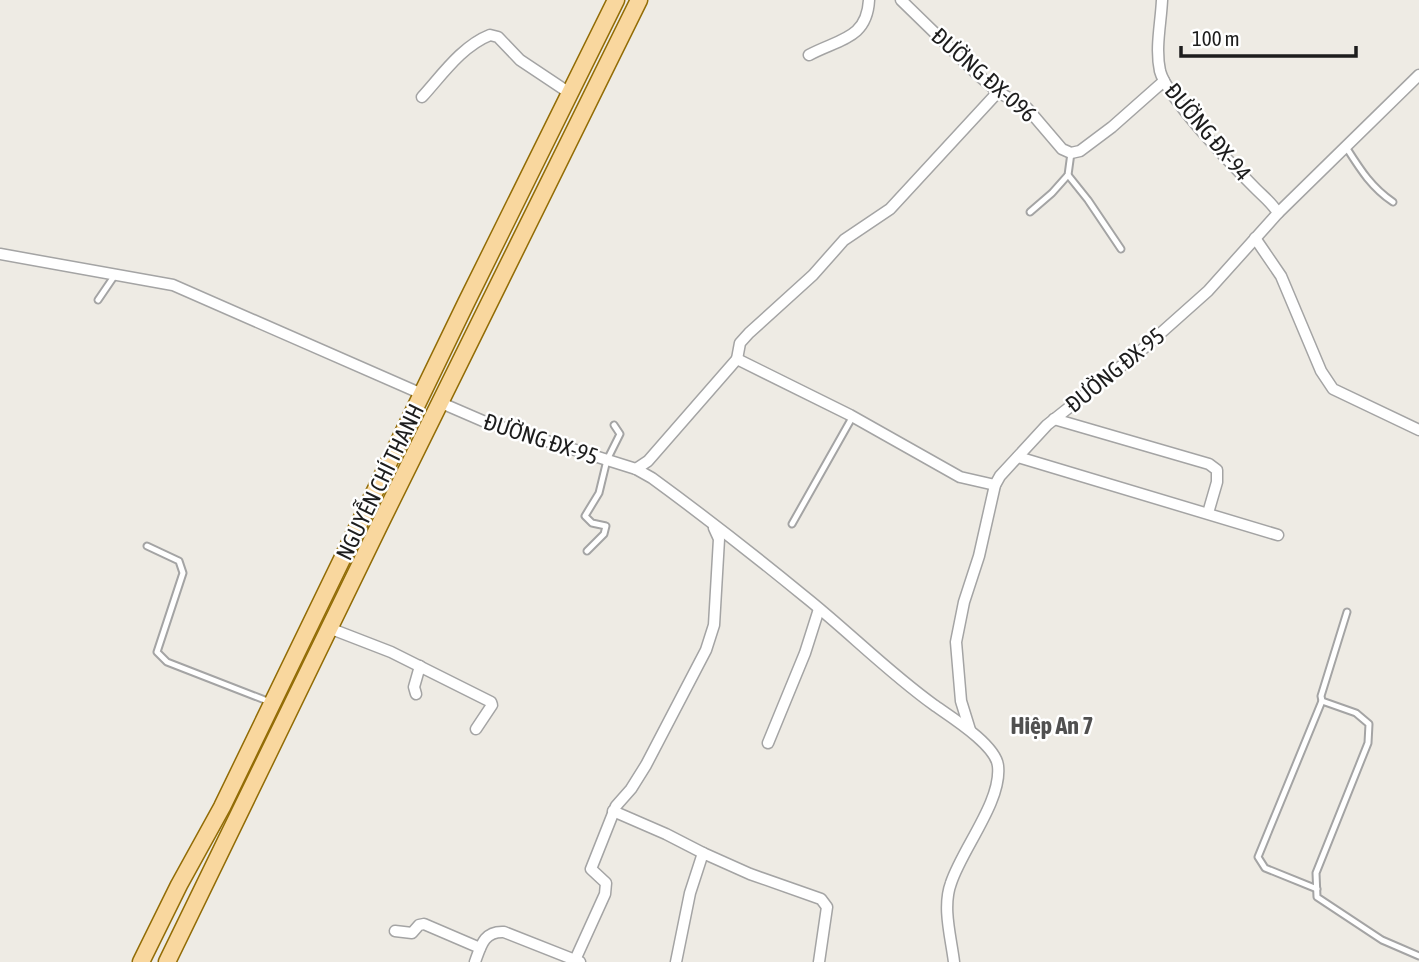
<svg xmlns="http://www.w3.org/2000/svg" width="1419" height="962" font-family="'Asap Condensed',sans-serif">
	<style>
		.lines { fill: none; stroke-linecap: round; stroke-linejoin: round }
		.service-casing { stroke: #a4a4a4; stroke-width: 9 }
		.minor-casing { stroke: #a4a4a4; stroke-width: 13 }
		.primary-casing { stroke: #926c05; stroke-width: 19 }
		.service { stroke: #fff; stroke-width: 5 }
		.minor { stroke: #fff; stroke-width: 10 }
		.primary { stroke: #f9d79e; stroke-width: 16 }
		.labels { text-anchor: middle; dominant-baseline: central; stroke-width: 5; stroke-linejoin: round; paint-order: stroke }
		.street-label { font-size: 23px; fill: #1d1d1d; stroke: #fff }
		.neighbourhood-label { font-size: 24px; font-weight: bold; fill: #505050; stroke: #fff }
	</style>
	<rect width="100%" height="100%" fill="#eeebe4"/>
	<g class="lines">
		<g class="service-casing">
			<g id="service">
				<path d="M 1346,147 C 1360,169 1371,187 1393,202"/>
				<path d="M 1068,175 L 1088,200 L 1121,249"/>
				<path d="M 1030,212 L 1052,193 L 1068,175 L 1071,153"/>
				<path d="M 98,300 L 115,275"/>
				<path d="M 792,524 L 853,416"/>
				<path d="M 147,546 L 179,561 L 183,573 L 157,652 L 167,662 L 270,702"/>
				<path d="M 587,551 L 604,534 L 606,526 L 592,523 L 585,516 L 599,493 L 607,460 L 620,434 L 614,425"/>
				<path d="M 1347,612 L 1321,696 L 1322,701 L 1356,713 L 1369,724 L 1368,743 L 1316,873 L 1317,897 L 1382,940 L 1419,956"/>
				<path d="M 1317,889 L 1265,868 L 1258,857 L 1322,701"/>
			</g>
		</g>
		<g class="minor-casing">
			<g id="minor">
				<path d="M 901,0 L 977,74 L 998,92 L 1027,108 L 1062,149 L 1071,153 L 1080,151 L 1112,127 L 1164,81"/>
				<path d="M 1162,0 C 1161,23 1155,48 1160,71 C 1167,98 1234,167 1256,189 C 1264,197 1272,203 1278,213"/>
				<path d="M 809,55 C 839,39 867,39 869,0"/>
				<path d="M 422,97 C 442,75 462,46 490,35 L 498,37 L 520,60 L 571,94"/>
				<path d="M 1255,238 L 1281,276 L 1321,371 L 1333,389 L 1419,430"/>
				<path d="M 0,254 L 173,285 L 422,394"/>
				<path d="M 737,359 L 740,343 L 749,333 L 813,275 L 844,240 L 890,209 L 998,92"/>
				<path d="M 439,402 L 483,421 L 636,469 L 652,478 C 704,516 754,555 804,596 C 848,631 888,672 934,705 C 951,717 996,745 998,766 C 1002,801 962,849 951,883 C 942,907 951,937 954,962"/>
				<path d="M 1054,419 L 1209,464 L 1217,470 L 1217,482 L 1208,513"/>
				<path d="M 1018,457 L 1278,535"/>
				<path d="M 636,469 L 648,461 L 737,359 L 850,415 L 960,477 L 995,485"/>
				<path d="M 329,628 L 391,652 L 491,702 L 492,705 L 476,729"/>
				<path d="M 416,694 L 414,687 L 420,666"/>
				<path d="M 970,730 L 961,701 L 956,642 L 964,602 L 979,556 L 995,485 L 1000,476 L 1047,425 L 1144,348 L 1208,291 L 1278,213 L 1419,75"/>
				<path d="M 768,743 L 805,653 L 819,609"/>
				<path d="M 613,811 L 666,834 L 703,853"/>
				<path d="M 395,931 L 412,933 L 419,925 L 424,924 L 480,948"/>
				<path d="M 575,960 L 605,894 L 606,883 L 591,869 L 616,806 L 631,789 L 646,765 L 706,650 L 714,625 L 719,539 L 714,528"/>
				<path d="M 475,962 C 481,945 484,931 504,932 L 580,962"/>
				<path d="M 676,962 L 690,893 L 703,853 L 750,874 L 821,899 L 827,907 L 819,962"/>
			</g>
		</g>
		<g class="primary-casing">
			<g id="primary">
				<path d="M 141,962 L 179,885 L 222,807 L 466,303 L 616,0"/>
				<path d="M 167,962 L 379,526 L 639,0"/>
			</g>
		</g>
		<use href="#service" class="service"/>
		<use href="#minor" class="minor"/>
		<use href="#primary" class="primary"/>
	</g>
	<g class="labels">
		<g class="street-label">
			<text transform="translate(984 75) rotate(41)">ĐƯỜNG ĐX-096</text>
			<text transform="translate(1208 132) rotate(50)">ĐƯỜNG ĐX-94</text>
			<text transform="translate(1115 370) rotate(-39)">ĐƯỜNG ĐX-95</text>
			<text transform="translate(541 439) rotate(18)">ĐƯỜNG ĐX-95</text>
			<text transform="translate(380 482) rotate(-64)">NGUYỄN CHÍ THANH</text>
		</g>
		<g class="neighbourhood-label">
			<text x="1052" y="725">Hiệp An 7</text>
		</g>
	</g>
	<path d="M1181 46v10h175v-10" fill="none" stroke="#1d1d1d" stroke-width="3.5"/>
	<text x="1192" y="46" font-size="21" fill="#1d1d1d" stroke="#ffffff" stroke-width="5" paint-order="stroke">100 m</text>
</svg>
